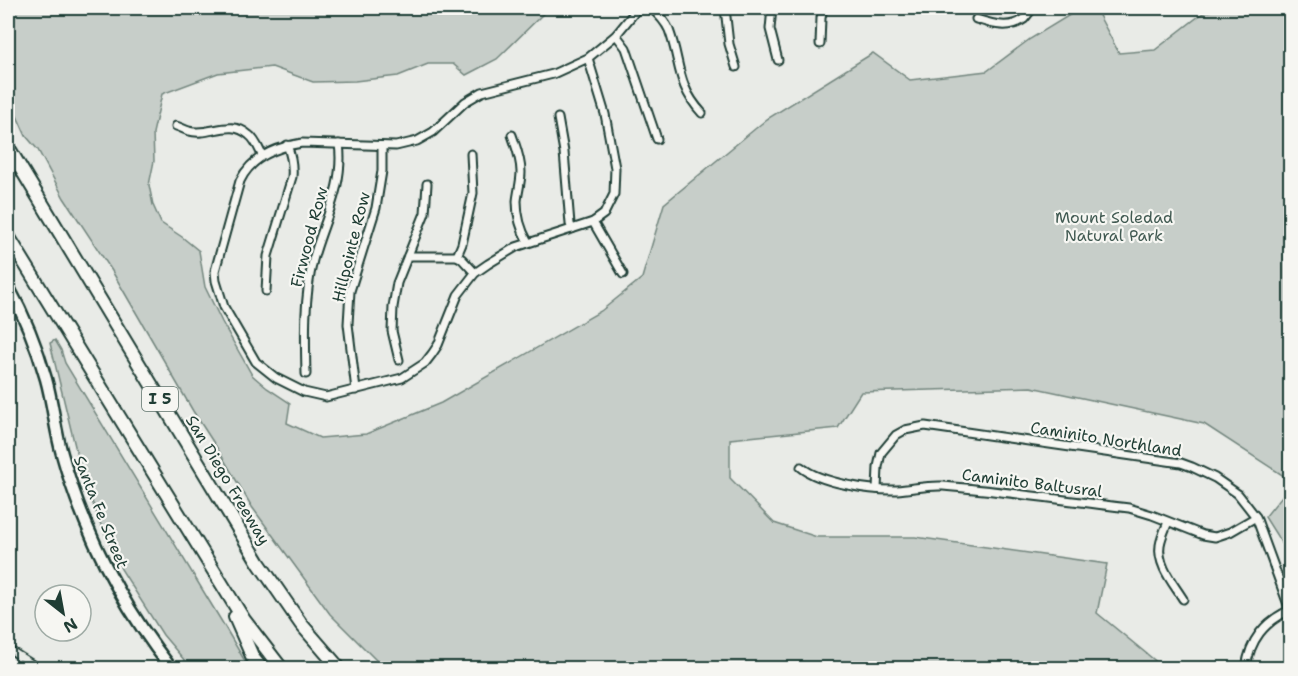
<svg xmlns="http://www.w3.org/2000/svg" width="1298" height="676" font-family="'Shantell Sans',sans-serif">
	<style>
		.green { fill: #c7cec9; stroke: #73867e; stroke-width: 1.5 }
		.lines { fill: none; stroke-linecap: round; stroke-linejoin: round }
		.street-casing { stroke: #1f3d34; stroke-width: 11 }
		.secondary-casing { stroke: #1f3d34; stroke-width: 15 }
		.highway-casing { stroke: #1f3d34; stroke-width: 16 }
		.street { stroke: #f6f6f2; stroke-width: 7 }
		.secondary { stroke: #f6f6f2; stroke-width: 10 }
		.highway { stroke: #f6f6f2; stroke-width: 12 }
		.tram { stroke: #1f3d34; stroke-width: 1.5 }
		.rail { stroke: #1f3d34; stroke-width: 2; stroke-dasharray: 9 4.5; stroke-linecap: butt }
		.labels { text-anchor: middle; dominant-baseline: central; stroke-width: 4.5; stroke-linejoin: round; paint-order: stroke }
		.shield { fill: #f6f6f2; stroke: #60746d; stroke-width: 1.5 }
		.shield-label { font-size: 15px; font-weight: bold; fill: #1f3d34 }
		.park-label { font-size: 16px; fill: #415a52; stroke: #f6f6f2 }
		.street-label { font-size: 16px; fill: #1f3d34; stroke: #f6f6f2 }
	</style>
	<rect width="100%" height="100%" fill="#e9ebe7"/>
	<filter id="ink" filterUnits="userSpaceOnUse"><feTurbulence type="fractalNoise" baseFrequency=".0167" numOctaves="2"/><feDisplacementMap in="SourceGraphic" scale="12" xChannelSelector="R" yChannelSelector="G"/><feConvolveMatrix kernelMatrix="1 2 1 2 8 2 1 2 1" color-interpolation-filters="sRGB"/></filter>
	<g filter="url(#ink)">
		<g class="green">
			<path d="M 8,8 L 549,8 L 497,59 L 466,75 L 453,64 L 428,64 L 398,76 L 355,81 L 313,82 L 272,67 L 218,73 L 162,94 L 153,133 L 154,161 L 149,185 L 153,205 L 161,223 L 182,237 L 199,251 L 205,287 L 222,322 L 252,375 L 267,388 L 290,403 L 287,423 L 320,438 L 366,434 L 441,403 L 601,311 L 642,278 L 664,204 L 767,119 L 873,53 L 910,80 L 987,71 L 1030,39 L 1081,8 L 1095,8 L 1119,53 L 1155,50 L 1203,13 L 1219,8 L 1275,8 L 1290,17 L 1290,480 L 1204,424 L 1031,387 L 861,392 L 838,428 L 730,439 L 730,478 L 774,523 L 817,537 L 915,537 L 1107,564 L 1097,613 L 1164,668 L 384,668 L 330,614 L 252,507 L 217,448 L 193,411 L 112,271 L 64,198 L 38,150 L 26,136 L 8,96 Z"/>
			<path d="M 55,340 L 61,350 L 65,363 L 222,622 L 249,668 L 191,668 L 163,635 L 121,569 L 101,525 L 82,475 L 50,343 Z"/>
			<path d="M 1290,486 L 1290,552 L 1287,552 L 1265,517 Z"/>
		</g>
		<g class="lines">
			<g class="street-casing">
				<g id="street">
					<path d="M 651,8 C 658,14 665,21 669,30 C 681,62 676,85 702,113"/>
					<path d="M 725,8 L 729,44 L 736,67"/>
					<path d="M 772,8 L 770,29 L 778,60"/>
					<path d="M 976,19 C 992,24 1009,30 1024,19 C 1027,16 1030,11 1033,8"/>
					<path d="M 616,35 L 626,48 L 657,139"/>
					<path d="M 820,44 L 821,18 L 823,8"/>
					<path d="M 588,58 L 605,114 L 615,168 L 614,194 L 604,214 L 593,222 L 516,247 L 488,264 L 475,273 L 458,295 L 438,345 L 432,354 L 425,363 L 402,378 L 326,397 L 304,392 L 276,378 L 256,362 L 224,307 L 216,281 L 215,271 L 240,181 C 251,157 277,147 302,143 L 396,146 L 417,141 L 433,132 L 465,102 L 482,92 L 553,74 L 588,58 L 616,35 L 638,8"/>
					<path d="M 558,118 L 564,152 L 570,224 L 572,229"/>
					<path d="M 176,126 C 180,127 185,130 189,131 C 209,137 230,118 249,135 C 255,139 259,149 262,155"/>
					<path d="M 512,135 C 516,147 521,159 521,172 C 521,182 518,191 517,201 C 517,215 521,230 528,242"/>
					<path d="M 593,222 L 623,274"/>
					<path d="M 408,256 L 457,256 L 462,259 L 475,273"/>
					<path d="M 457,256 L 462,244 L 473,193 L 471,154"/>
					<path d="M 266,291 L 268,256 L 292,177 C 293,166 291,155 287,145"/>
					<path d="M 399,360 L 392,331 L 393,307 L 397,283 L 425,213 L 427,184"/>
					<path d="M 306,374 C 305,335 304,298 313,260 C 323,222 345,185 339,144"/>
					<path d="M 356,390 L 348,324 L 350,291 L 376,208 L 382,171 L 382,146"/>
					<path d="M 801,467 C 820,483 872,491 897,490 C 912,489 928,485 943,486 C 1005,491 1067,501 1129,508 L 1152,515 L 1203,535 L 1215,537 L 1230,532 L 1256,517"/>
					<path d="M 877,489 L 878,467 L 881,453 L 896,435 L 905,430 L 925,426 L 1181,463 L 1192,467 L 1215,478 L 1238,494 L 1256,517 L 1290,610 C 1264,622 1250,640 1246,668"/>
					<path d="M 1168,522 C 1165,529 1161,538 1160,545 C 1157,565 1173,583 1183,599"/>
				</g>
			</g>
			<g class="secondary-casing">
				<path id="secondary" d="M 8,286 C 24,315 37,347 46,379 C 53,404 55,430 62,454 C 84,533 121,604 171,668"/>
			</g>
			<g class="highway-casing">
				<g id="highway">
					<path d="M 8,147 L 259,563 L 301,624 L 339,668"/>
					<path d="M 8,236 L 244,620 L 281,668"/>
					<path d="M 235,617 L 253,658 L 261,668"/>
				</g>
			</g>
			<use href="#street" class="street"/>
			<use href="#secondary" class="secondary"/>
			<use href="#highway" class="highway"/>
			<path class="tram" d="M 8,644 L 46,668"/>
			<path class="rail" d="M 8,653 L 30,668"/>
		</g>
	</g>
	<g class="labels">
		<rect class="shield" x="142" y="387" width="36" height="24" rx="4.5"/>
		<g class="shield-label">
			<text x="160" y="399">I 5</text>
		</g>
		<g class="park-label">
			<text x="1114" y="217">Mount Soledad<tspan x="1114" dy="18">Natural Park</tspan></text>
		</g>
		<g class="street-label">
			<text transform="translate(309 237) rotate(-75)">Firwood Row</text>
			<text transform="translate(351 247) rotate(-76)">Hillpointe Row</text>
			<text transform="translate(1106 439) rotate(9)">Caminito Northland</text>
			<text transform="translate(228 480) rotate(59)">San Diego Freeway</text>
			<text transform="translate(1032 483) rotate(7)">Caminito Baltusral</text>
			<text transform="translate(101 512) rotate(68)">Santa Fe Street</text>
		</g>
	</g>
	<rect width="1298" height="676" fill="none" stroke="#f6f6f2" stroke-width="30"/>
	<rect x="15" y="15" width="1268" height="646" fill="none" stroke="#1f3d34" stroke-width="2" filter="url(#ink)"/>
	<g transform="translate(63 613) rotate(149)"><circle r="28" fill="#f6f6f2" stroke="#a0aca6" stroke-width="1.5"/>
	<path d="M0-4.5L10 22L0 15L-10 22Z" fill="#1f3d34"/>
	<text y="-9" font-size="16" font-weight="bold" text-anchor="middle" fill="#1f3d34">N</text>
	</g>
</svg>
